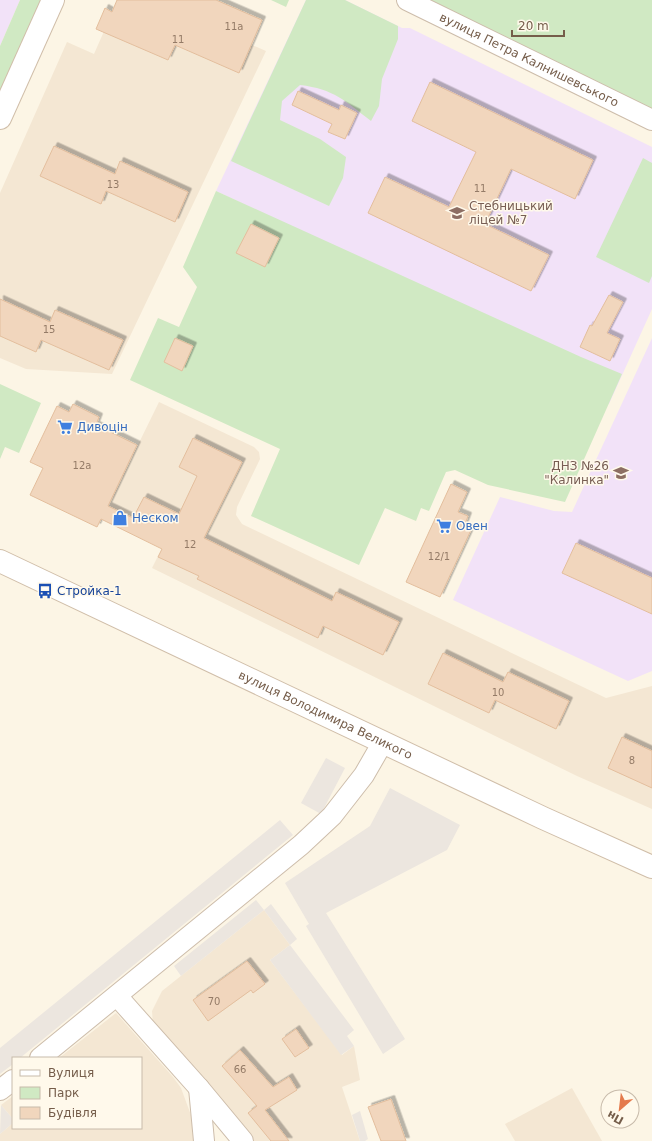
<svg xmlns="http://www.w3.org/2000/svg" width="652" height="1141" font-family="'DejaVu Sans',sans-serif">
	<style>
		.residential { fill: #f4e7d3 }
		.industrial { fill: #ece6df }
		.education { fill: #f2e2f8 }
		.green { fill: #d0e9c3 }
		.building { fill: #f1d6bd; stroke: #e3be9d; filter: url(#shadow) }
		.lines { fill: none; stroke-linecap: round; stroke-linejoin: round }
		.street-casing { stroke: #cdbdab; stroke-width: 22 }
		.secondary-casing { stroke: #d0bea9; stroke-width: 24 }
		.street { stroke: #fff; stroke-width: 20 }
		.secondary { stroke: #fff; stroke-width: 22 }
		.labels { text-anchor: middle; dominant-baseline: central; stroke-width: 3; stroke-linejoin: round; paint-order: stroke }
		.number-label { font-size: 10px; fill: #947b67 }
		.street-label { font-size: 12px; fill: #755d4a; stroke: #fff9eb }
		.education-label { font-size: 12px; fill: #785e54; stroke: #fff9eb; text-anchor: start }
		.shop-label { font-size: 12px; fill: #366cbe; stroke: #fff9eb; text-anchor: start }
		.transit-label { font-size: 12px; fill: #164399; stroke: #fff9eb; text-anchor: start }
	</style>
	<defs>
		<filter id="shadow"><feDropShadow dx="3.5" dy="-3.5" stdDeviation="0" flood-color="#0004"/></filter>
	</defs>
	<rect width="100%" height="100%" fill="#fcf5e5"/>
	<g class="residential">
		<path d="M 116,4 L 187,17 L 266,51 L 112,374 L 26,369 L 0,358 L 0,193 L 67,42 L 94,54 Z"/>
		<path d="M 159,402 L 254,447 L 259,452 L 260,459 L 237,507 L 236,515 L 242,524 L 606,698 L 652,686 L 652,809 L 577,776 L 152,568 L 179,514 L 144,497 L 133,518 L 108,506 Z"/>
		<path d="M 264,910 L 290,945 L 270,960 L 342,1055 L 354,1046 L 360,1080 L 342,1087 L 360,1141 L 251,1141 L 153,1025 L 152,1011 L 162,991 Z"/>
		<path d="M 116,1013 L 173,1077 L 181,1088 L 192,1118 L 193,1141 L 0,1141 L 0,1134 L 13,1123 L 13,1128 L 141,1128 L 141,1058 L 59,1058 Z"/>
		<path d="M 572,1088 L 602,1141 L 515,1141 L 505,1124 Z"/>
		<path d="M 13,1096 L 13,1119 L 1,1105 Z"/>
	</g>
	<g class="industrial">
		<path d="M 326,758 L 345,768 L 321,814 L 301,803 Z"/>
		<path d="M 390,788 L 460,825 L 447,850 L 326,913 L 405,1039 L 383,1054 L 306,926 L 309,924 L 285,883 L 370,826 Z"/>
		<path d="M 280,820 L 293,835 L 20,1058 L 13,1058 L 13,1064 L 0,1074 L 0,1048 Z"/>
		<path d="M 256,900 L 264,910 L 271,904 L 297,939 L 290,945 L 354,1030 L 347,1036 L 354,1046 L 341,1055 L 270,960 L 290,945 L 264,910 L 181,976 L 174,966 Z"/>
		<path d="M 1,1105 L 13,1119 L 13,1123 L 0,1134 Z"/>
		<path d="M 360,1111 L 368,1139 L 365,1141 L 360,1141 L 352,1115 Z"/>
	</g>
	<g class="education">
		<path d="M 0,0 L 20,0 L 0,46 Z"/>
		<path d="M 306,0 L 345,0 L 402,28 L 410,28 L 652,147 L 652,309 L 609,404 L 309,235 L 216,191 Z"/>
		<path d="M 652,338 L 652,671 L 628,681 L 453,600 L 500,497 L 554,511 L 572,512 Z"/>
	</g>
	<g class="green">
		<path d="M 20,0 L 45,0 L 0,103 L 0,46 Z"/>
		<path d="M 271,0 L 289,0 L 286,7 Z"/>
		<path d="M 306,0 L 345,0 L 398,26 L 398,39 L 382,79 L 379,106 L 371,121 C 345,101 334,89 300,85 L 282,101 L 280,120 L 320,139 L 346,157 L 343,178 L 329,206 L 231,161 Z"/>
		<path d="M 422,0 L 652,0 L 652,112 Z"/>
		<path d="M 643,158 L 652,163 L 652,276 L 649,283 L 596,257 Z"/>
		<path d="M 216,191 L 581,357 L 622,374 L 565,502 L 488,485 L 455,470 L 446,472 L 429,511 L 421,508 L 416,521 L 385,508 L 359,565 L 251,516 L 280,449 L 130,380 L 158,318 L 179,327 L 197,287 L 183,267 Z"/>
		<path d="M 0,384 L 41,403 L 19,453 L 5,447 L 0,459 Z"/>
	</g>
	<g class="building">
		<path d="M 117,0 L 216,0 L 262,20 L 239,73 L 175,45 L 168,60 L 96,29 L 105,8 L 112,12 Z"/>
		<path d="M 430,82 L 593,160 L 575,199 L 511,169 L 485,224 L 549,255 L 531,291 L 368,213 L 385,177 L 449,207 L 476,152 L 412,121 Z"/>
		<path d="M 298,91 L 339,110 L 341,105 L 357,113 L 345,139 L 328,132 L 332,124 L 292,105 Z"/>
		<path d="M 54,146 L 115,174 L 120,161 L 188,192 L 175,222 L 106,191 L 101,204 L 40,176 Z"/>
		<path d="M 251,224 L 279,238 L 265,267 L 236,253 Z"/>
		<path d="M 609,295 L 623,302 L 607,333 L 620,339 L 610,361 L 580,347 L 590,325 L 592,326 Z"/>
		<path d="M 0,299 L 50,322 L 55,310 L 123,340 L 109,370 L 41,340 L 36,352 L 0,336 Z"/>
		<path d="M 175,338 L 193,346 L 182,371 L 164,362 Z"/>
		<path d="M 73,404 L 99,417 L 96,425 L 137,445 L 108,506 L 133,518 L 144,497 L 179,514 L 197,476 L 179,467 L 193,438 L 242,462 L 204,538 L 332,601 L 336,592 L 399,622 L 383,655 L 323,626 L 318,638 L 197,579 L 199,576 L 158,557 L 162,549 L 101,519 L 97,527 L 30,495 L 43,468 L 30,462 L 57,406 L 69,412 Z"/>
		<path d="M 451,484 L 467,492 L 458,512 L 468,516 L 464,527 L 471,530 L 440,597 L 406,582 Z"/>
		<path d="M 576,543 L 652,578 L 652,614 L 562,573 Z"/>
		<path d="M 443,653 L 503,682 L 508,672 L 569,701 L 556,729 L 495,700 L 489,713 L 428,684 Z"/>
		<path d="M 622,737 L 652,751 L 652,788 L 608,768 Z"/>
		<path d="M 247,961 L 265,984 L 253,993 L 251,990 L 208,1021 L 193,1000 Z"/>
		<path d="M 296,1029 L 309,1048 L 295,1057 L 282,1039 Z"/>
		<path d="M 240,1050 L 273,1087 L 289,1077 L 297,1090 L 265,1110 L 289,1141 L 271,1141 L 248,1113 L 257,1106 L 222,1066 Z"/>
		<path d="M 391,1099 L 406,1141 L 381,1141 L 368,1107 Z"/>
	</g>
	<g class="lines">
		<g class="street-casing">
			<g id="street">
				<path id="s1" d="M 407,0 L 652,120"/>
				<path d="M 117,996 L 199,1088 L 243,1141"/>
				<path d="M 40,1058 L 301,845 L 332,816 L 364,775 L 383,742"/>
				<path d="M 199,1088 L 204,1141"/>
				<path d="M 0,1090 L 13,1080"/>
			</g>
		</g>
		<g class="secondary-casing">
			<g id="secondary">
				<path d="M 0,118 L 53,0"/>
				<path id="s2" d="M 0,561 L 543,818 L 652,867"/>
			</g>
		</g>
		<use href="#street" class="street"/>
		<use href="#secondary" class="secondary"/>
	</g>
	<defs>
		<g id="school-bare" transform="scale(1.2)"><path d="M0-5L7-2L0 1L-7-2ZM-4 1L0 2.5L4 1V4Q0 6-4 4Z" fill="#8d6e63" stroke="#fff9eb" stroke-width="2.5" paint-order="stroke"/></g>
		<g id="supermarket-bare" transform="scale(1.2)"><path d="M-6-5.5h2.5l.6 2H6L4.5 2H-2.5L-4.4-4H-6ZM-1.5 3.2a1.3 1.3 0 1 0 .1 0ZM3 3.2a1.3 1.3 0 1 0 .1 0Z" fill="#3f7fe0" stroke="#fff9eb" stroke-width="2.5" paint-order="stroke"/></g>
		<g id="shop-bare" transform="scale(1.2)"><path d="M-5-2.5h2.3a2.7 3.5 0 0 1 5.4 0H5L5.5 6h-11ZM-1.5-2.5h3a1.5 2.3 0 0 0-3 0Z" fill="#3f7fe0" stroke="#fff9eb" stroke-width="2.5" paint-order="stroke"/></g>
		<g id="bus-bare" transform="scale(1.2)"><path d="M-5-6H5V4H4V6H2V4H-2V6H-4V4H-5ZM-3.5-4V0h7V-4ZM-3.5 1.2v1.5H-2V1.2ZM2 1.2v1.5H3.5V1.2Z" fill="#1a4fb4" stroke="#fff9eb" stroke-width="2.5" paint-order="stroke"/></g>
	</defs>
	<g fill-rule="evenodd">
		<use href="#school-bare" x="457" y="213"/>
		<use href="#supermarket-bare" x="65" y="427"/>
		<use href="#school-bare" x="621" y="473"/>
		<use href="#shop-bare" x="120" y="518"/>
		<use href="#supermarket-bare" x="444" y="526"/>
		<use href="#bus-bare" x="45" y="591"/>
	</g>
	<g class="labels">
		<g class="number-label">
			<text x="234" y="26">11а</text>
			<text x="178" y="39">11</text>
			<text x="113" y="184">13</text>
			<text x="480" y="188">11</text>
			<text x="49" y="329">15</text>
			<text x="82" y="465">12а</text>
			<text x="190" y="544">12</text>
			<text x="439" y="556">12/1</text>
			<text x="498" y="692">10</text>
			<text x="632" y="760">8</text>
			<text x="214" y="1001">70</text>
			<text x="240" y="1069">66</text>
		</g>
		<g class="street-label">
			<text stroke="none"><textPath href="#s1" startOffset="136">вулиця Петра Калнишевського</textPath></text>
			<text stroke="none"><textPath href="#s2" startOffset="360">вулиця Володимира Великого</textPath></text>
		</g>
		<g class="education-label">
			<text x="469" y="206">Стебницький<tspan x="469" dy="14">ліцей №7</tspan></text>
			<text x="609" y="466" text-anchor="end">ДНЗ №26<tspan x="609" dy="14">"Калинка"</tspan></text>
		</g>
		<g class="shop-label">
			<text x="77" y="427">Дивоцін</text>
			<text x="132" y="518">Неском</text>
			<text x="456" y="526">Овен</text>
		</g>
		<g class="transit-label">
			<text x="57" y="591">Стройка-1</text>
		</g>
	</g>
	<rect x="12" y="1057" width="130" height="72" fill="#fff9eb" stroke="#c8bbab"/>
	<rect x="20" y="1070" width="20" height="6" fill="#ffffff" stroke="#c8bbab"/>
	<text x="48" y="1077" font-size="12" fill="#755d4a">Вулиця</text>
	<rect x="20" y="1087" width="20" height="12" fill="#d0e9c3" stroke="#c8bbab"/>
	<text x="48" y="1097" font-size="12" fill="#755d4a">Парк</text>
	<rect x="20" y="1107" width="20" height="12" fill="#f1d6bd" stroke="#c8bbab"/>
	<text x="48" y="1117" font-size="12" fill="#755d4a">Будівля</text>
	<g transform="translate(620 1109) rotate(208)"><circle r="19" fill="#fff9eb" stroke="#c8bbab"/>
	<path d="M0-3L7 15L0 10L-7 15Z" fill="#e47a4c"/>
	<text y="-6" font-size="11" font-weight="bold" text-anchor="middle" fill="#755d4a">Пн</text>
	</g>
	<path d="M512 30v6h52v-6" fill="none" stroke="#755d4a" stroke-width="2"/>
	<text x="518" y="30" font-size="12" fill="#755d4a" stroke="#fff9eb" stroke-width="3" paint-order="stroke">20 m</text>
</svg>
